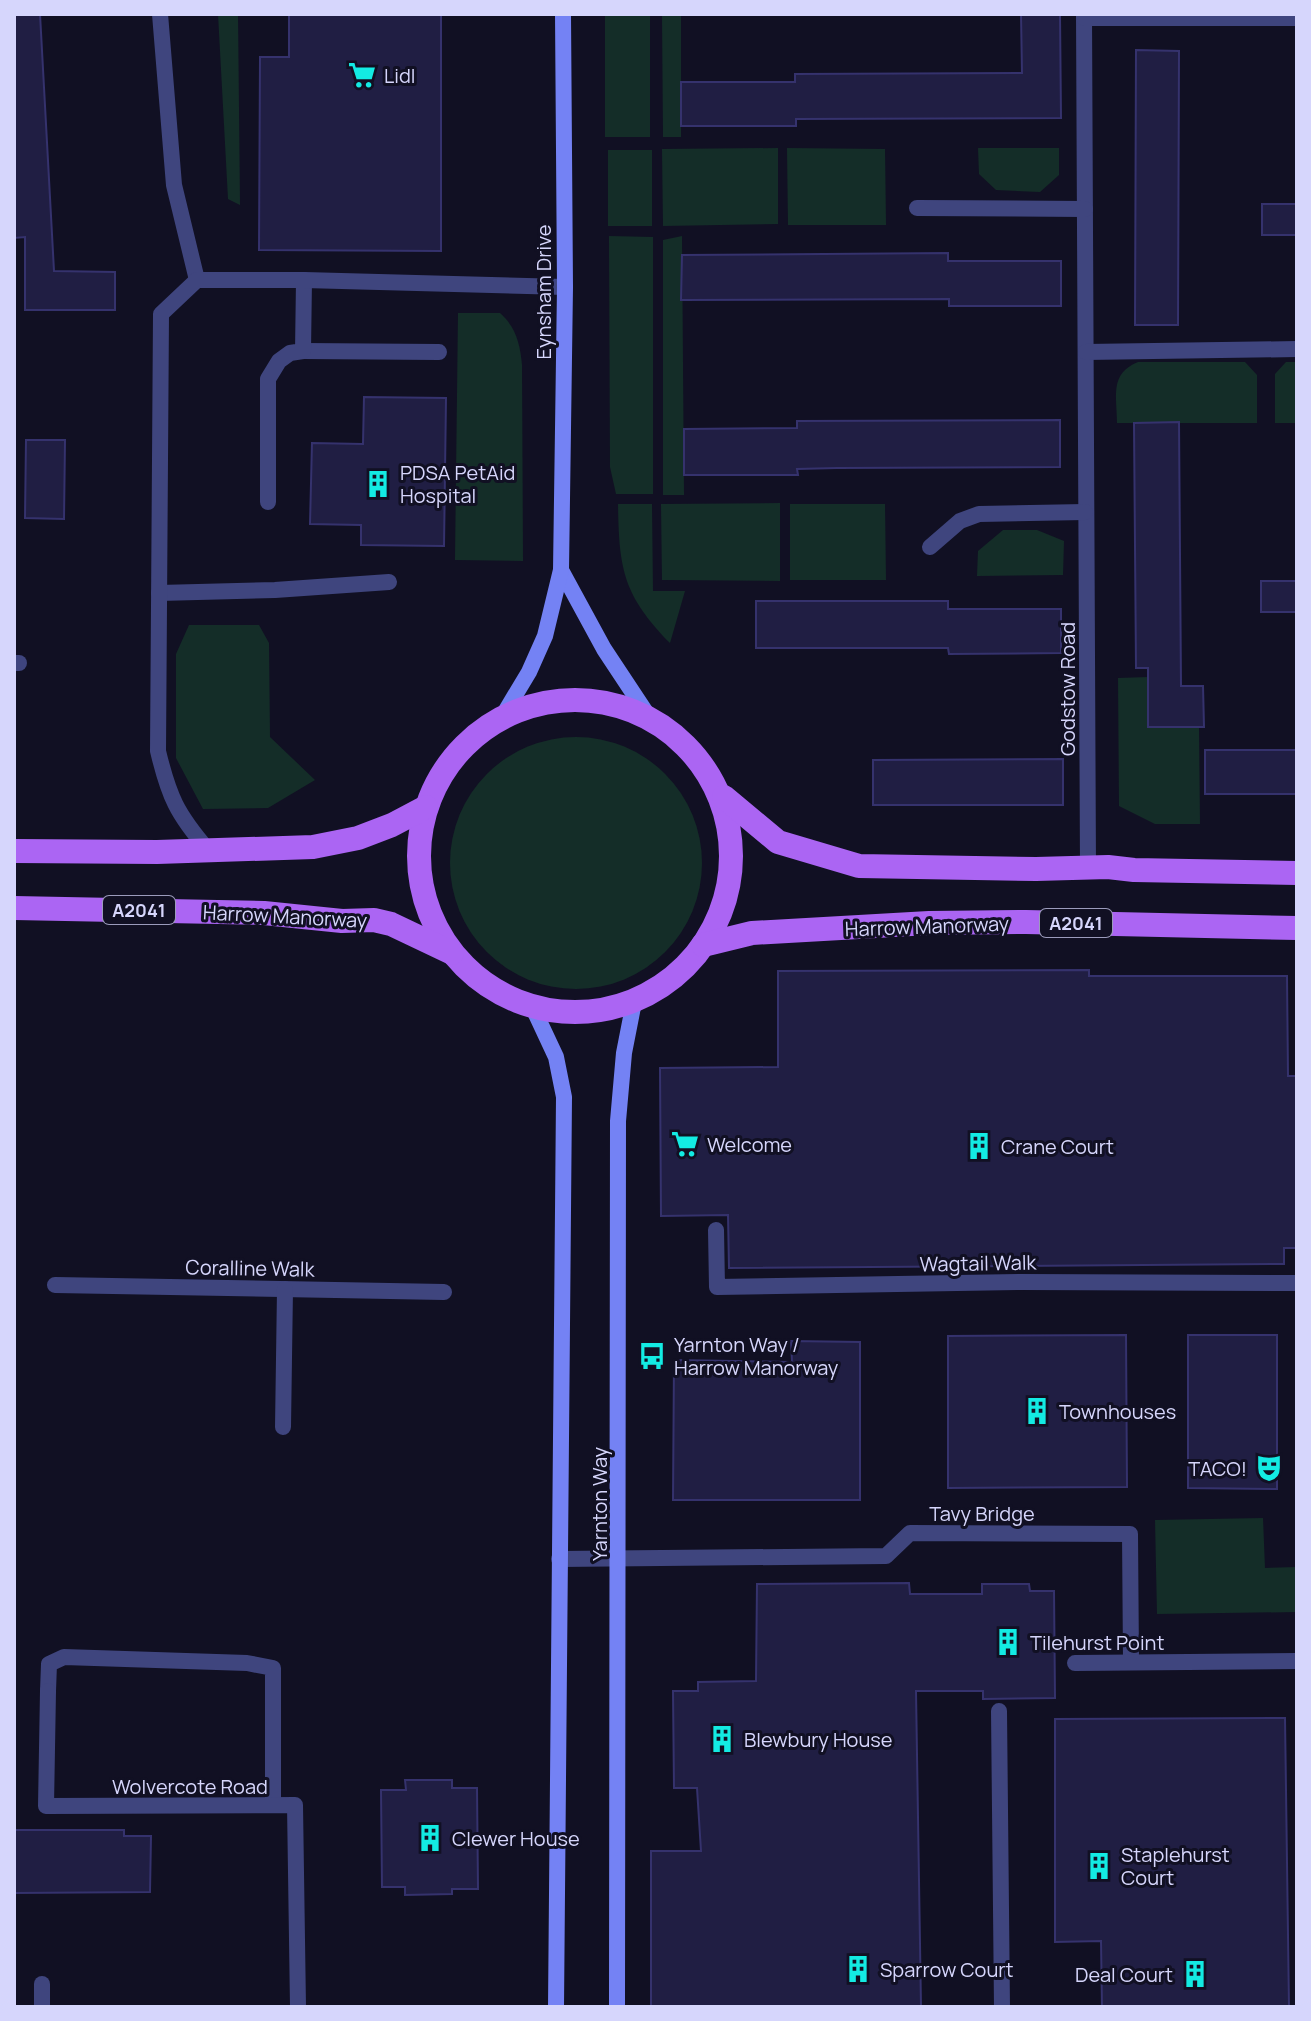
<svg xmlns="http://www.w3.org/2000/svg" width="1311" height="2021" font-family="Manrope,sans-serif">
	<style>
		.green { fill: #142d28 }
		.building { fill: #201e43; stroke: #35326d; stroke-width: 2 }
		.lines { fill: none; stroke-linecap: round; stroke-linejoin: round }
		.lane { stroke: #3f457e; stroke-width: 16 }
		.street { stroke: #3f457e; stroke-width: 16 }
		.secondary { stroke: #7482f4; stroke-width: 16 }
		.primary { stroke: #ab65f3; stroke-width: 24 }
		.labels { text-anchor: middle; dominant-baseline: central; stroke-width: 6; stroke-linejoin: round; paint-order: stroke }
		.shield { fill: #111023; stroke: #9b9bbb; stroke-width: 2 }
		.shield-label { font-size: 18px; font-weight: bold; fill: #d6d6fc }
		.poi-label { font-size: 20px; fill: #d6d6fc; stroke: #111023; text-anchor: start }
		.street-label { font-size: 20px; fill: #d6d6fc; stroke: #111023 }
	</style>
	<rect width="100%" height="100%" fill="#111023"/>
	<g class="green">
		<path d="M 218,14 L 238,14 L 240,205 L 228,199 Z"/>
		<rect x="605" y="14" width="45" height="123"/>
		<path d="M 662,14 L 681,14 L 681,137 L 663,137 Z"/>
		<path d="M 778,148 L 778,224 L 663,226 L 662,149 Z"/>
		<path d="M 787,148 L 885,149 L 886,225 L 788,225 Z"/>
		<path d="M 978,148 L 1059,148 L 1059,175 L 1040,192 L 996,190 L 979,174 Z"/>
		<rect x="608" y="150" width="44" height="76"/>
		<path d="M 609,236 L 653,237 L 653,494 L 616,494 L 610,467 Z"/>
		<path d="M 682,236 L 684,495 L 663,495 L 663,240 Z"/>
		<path d="M 458,313 L 500,313 C 516,327 520,344 522,365 L 523,561 L 455,560 Z"/>
		<path d="M 1138,362 L 1245,362 L 1257,375 L 1257,423 L 1117,423 C 1117,396 1109,374 1138,362 Z"/>
		<path d="M 1286,362 L 1297,362 L 1297,423 L 1275,423 L 1275,374 Z"/>
		<path d="M 780,503 L 780,581 L 662,580 L 661,504 Z"/>
		<path d="M 618,504 L 652,504 L 653,591 L 685,591 L 670,643 C 623,595 619,569 618,504 Z"/>
		<path d="M 790,504 L 885,504 L 886,580 L 790,580 Z"/>
		<path d="M 1003,530 L 1037,530 L 1064,541 L 1063,575 L 977,576 L 978,551 Z"/>
		<path d="M 189,625 L 259,625 L 269,643 L 270,737 L 315,780 L 268,808 L 203,809 L 176,758 L 176,654 Z"/>
		<path d="M 1148,677 L 1148,727 L 1199,727 L 1200,824 L 1155,824 L 1119,806 L 1118,678 Z"/>
		<circle cx="576" cy="863" r="126"/>
		<path d="M 1263,1518 L 1265,1568 L 1297,1567 L 1297,1612 L 1157,1614 L 1155,1520 Z"/>
	</g>
	<g class="building">
		<path d="M 14,14 L 40,14 L 54,271 L 115,272 L 115,310 L 25,310 L 25,237 L 14,238 Z"/>
		<path d="M 289,14 L 441,14 L 441,251 L 259,250 L 260,57 L 289,57 Z"/>
		<path d="M 1021,14 L 1060,14 L 1061,118 L 796,119 L 796,126 L 681,126 L 681,82 L 795,82 L 795,74 L 1022,73 Z"/>
		<path d="M 1136,50 L 1179,51 L 1178,325 L 1135,325 Z"/>
		<rect x="1262" y="204" width="35" height="31"/>
		<path d="M 948,253 L 948,261 L 1061,261 L 1061,306 L 949,306 L 949,299 L 681,300 L 682,255 Z"/>
		<path d="M 364,397 L 446,398 L 444,546 L 361,545 L 361,525 L 310,524 L 312,443 L 363,444 Z"/>
		<path d="M 1060,420 L 1060,467 L 837,468 L 797,469 L 798,475 L 684,475 L 684,429 L 797,428 L 797,421 Z"/>
		<path d="M 1179,422 L 1181,686 L 1203,686 L 1204,727 L 1148,727 L 1148,668 L 1136,668 L 1134,423 Z"/>
		<path d="M 26,440 L 65,440 L 64,519 L 25,518 Z"/>
		<rect x="1261" y="581" width="36" height="31"/>
		<path d="M 756,601 L 948,601 L 948,609 L 1061,609 L 1061,653 L 949,654 L 948,648 L 756,648 Z"/>
		<rect x="1205" y="750" width="92" height="44"/>
		<path d="M 1063,759 L 1063,805 L 873,805 L 873,760 Z"/>
		<path d="M 1089,970 L 1089,976 L 1287,976 L 1288,1076 L 1297,1076 L 1297,1248 L 1284,1248 L 1284,1264 L 729,1268 L 728,1215 L 661,1216 L 660,1068 L 778,1067 L 778,971 Z"/>
		<path d="M 1126,1335 L 1127,1487 L 948,1488 L 948,1336 Z"/>
		<path d="M 1188,1335 L 1277,1335 L 1277,1489 L 1188,1488 Z"/>
		<path d="M 791,1341 L 860,1342 L 860,1500 L 673,1500 L 674,1360 L 792,1362 Z"/>
		<path d="M 909,1583 L 910,1594 L 982,1594 L 982,1584 L 1029,1584 L 1030,1591 L 1054,1591 L 1055,1698 L 983,1699 L 983,1691 L 916,1691 L 921,2007 L 651,2007 L 651,1851 L 701,1851 L 697,1788 L 674,1788 L 673,1691 L 698,1691 L 698,1682 L 756,1681 L 757,1584 Z"/>
		<path d="M 1285,1718 L 1289,2007 L 1102,2007 L 1101,1941 L 1055,1942 L 1055,1719 Z"/>
		<path d="M 405,1780 L 452,1780 L 452,1788 L 477,1788 L 478,1889 L 452,1889 L 452,1894 L 405,1895 L 405,1887 L 382,1887 L 381,1790 L 406,1790 Z"/>
		<path d="M 14,1830 L 124,1830 L 124,1836 L 151,1836 L 150,1892 L 14,1893 Z"/>
	</g>
	<g class="lines">
		<g class="lane">
			<path d="M 160,14 L 174,185 L 197,280"/>
			<path d="M 303,351 L 439,352"/>
			<path d="M 268,502 L 268,379 L 279,361 L 290,353 L 303,351 L 304,280"/>
			<path d="M 159,593 L 275,590 L 389,582"/>
			<path d="M 208,850 C 177,814 169,797 158,751 L 161,314 L 197,280 L 304,280 L 565,287"/>
			<path d="M 55,1285 L 444,1292"/>
			<path d="M 283,1427 L 285,1289"/>
			<path d="M 559,1559 L 886,1556 L 910,1533 L 1130,1534 L 1131,1661"/>
			<path d="M 1075,1663 L 1297,1661"/>
			<path d="M 48,1691 L 49,1664 L 64,1657 L 247,1663 L 273,1668 L 273,1805"/>
			<path d="M 999,1711 L 1002,2007"/>
		</g>
		<g class="street">
			<path d="M 1084,14 L 1088,867"/>
			<path d="M 1084,18 L 1297,18"/>
			<path d="M 917,208 L 1085,209"/>
			<path d="M 1086,352 L 1297,349"/>
			<path d="M 930,547 L 960,521 L 979,514 L 1085,512"/>
			<path d="M 14,663 L 19,663"/>
			<path d="M 716,1230 L 717,1287 L 1022,1282 L 1297,1283"/>
			<path d="M 48,1691 L 46,1806 L 295,1805 L 298,2007"/>
			<path d="M 42,1984 L 42,2007"/>
		</g>
		<g class="secondary">
			<path d="M 561,570 L 604,649 L 651,720"/>
			<path d="M 505,712 L 529,672 L 545,636 L 561,570 L 565,287 L 563,14"/>
			<path d="M 534,1010 L 556,1057 L 564,1097 L 556,2007"/>
			<path d="M 617,2007 L 618,1121 L 624,1053 L 634,1002"/>
		</g>
		<g class="primary">
			<circle cx="575" cy="856" r="156"/>
			<path d="M 724,797 L 778,842 L 859,866 L 1036,869 L 1108,867 L 1134,870 L 1297,873"/>
			<path d="M 14,851 L 157,852 L 313,847 L 358,838 L 392,825 L 426,807"/>
			<path d="M 14,908 L 264,913 L 342,921 L 374,920 L 391,924 L 452,953"/>
			<path d="M 703,945 L 752,933 L 929,923 L 1026,922 L 1297,928"/>
		</g>
	</g>
	<defs>
		<g id="supermarket-bare" transform="scale(2.16)"><path d="M-6-5.5h2.5l.6 2H6L4.5 2H-2.5L-4.4-4H-6ZM-1.5 3.2a1.3 1.3 0 1 0 .1 0ZM3 3.2a1.3 1.3 0 1 0 .1 0Z" fill="#13ebe3" stroke="#111023" stroke-width="2.5" paint-order="stroke"/></g>
		<g id="building-bare" transform="scale(2.16)"><path d="M-4-6H4V6H1V3H-1V6H-4ZM-2.5-4.3h1.7v1.8h-1.7ZM.8-4.3h1.7v1.8H.8ZM-2.5-1h1.7V.8h-1.7ZM.8-1h1.7V.8H.8Z" fill="#13ebe3" stroke="#111023" stroke-width="2.5" paint-order="stroke"/></g>
		<g id="bus-bare" transform="scale(2.16)"><path d="M-5-6H5V4H4V6H2V4H-2V6H-4V4H-5ZM-3.5-4V0h7V-4ZM-3.5 1.2v1.5H-2V1.2ZM2 1.2v1.5H3.5V1.2Z" fill="#13ebe3" stroke="#111023" stroke-width="2.5" paint-order="stroke"/></g>
		<g id="theatre-bare" transform="scale(2.16)"><path d="M-5-5.5Q0-4 5-5.5V0Q5 5 0 6Q-5 5-5 0ZM-3.3-2.5H-1v1.5H-3.3ZM1-2.5H3.3v1.5H1ZM-2.8 1Q0 5.5 2.8 1Z" fill="#13ebe3" stroke="#111023" stroke-width="2.5" paint-order="stroke"/></g>
	</defs>
	<g fill-rule="evenodd">
		<use href="#supermarket-bare" x="362" y="75"/>
		<use href="#building-bare" x="378" y="484"/>
		<use href="#supermarket-bare" x="685" y="1144"/>
		<use href="#building-bare" x="979" y="1146"/>
		<use href="#bus-bare" x="652" y="1356"/>
		<use href="#building-bare" x="1037" y="1411"/>
		<use href="#theatre-bare" x="1269" y="1468"/>
		<use href="#building-bare" x="1008" y="1642"/>
		<use href="#building-bare" x="722" y="1739"/>
		<use href="#building-bare" x="430" y="1838"/>
		<use href="#building-bare" x="1099" y="1866"/>
		<use href="#building-bare" x="858" y="1969"/>
		<use href="#building-bare" x="1195" y="1974"/>
	</g>
	<g class="labels">
		<g class="shield">
			<rect x="103" y="896" width="72" height="28" rx="6"/>
			<rect x="1040" y="909" width="72" height="28" rx="6"/>
		</g>
		<g class="shield-label">
			<text x="139" y="910">A2041</text>
			<text x="1076" y="923">A2041</text>
		</g>
		<g class="poi-label">
			<text x="384" y="75">Lidl</text>
			<text x="400" y="472">PDSA PetAid<tspan x="400" dy="23">Hospital</tspan></text>
			<text x="707" y="1144">Welcome</text>
			<text x="1001" y="1146">Crane Court</text>
			<text x="674" y="1344">Yarnton Way /<tspan x="674" dy="23">Harrow Manorway</tspan></text>
			<text x="1059" y="1411">Townhouses</text>
			<text x="1247" y="1468" text-anchor="end">TACO!</text>
			<text x="1030" y="1642">Tilehurst Point</text>
			<text x="744" y="1739">Blewbury House</text>
			<text x="452" y="1838">Clewer House</text>
			<text x="1121" y="1854">Staplehurst<tspan x="1121" dy="23">Court</tspan></text>
			<text x="880" y="1969">Sparrow Court</text>
			<text x="1173" y="1974" text-anchor="end">Deal Court</text>
		</g>
		<g class="street-label">
			<text transform="translate(543 292) rotate(-90)">Eynsham Drive</text>
			<text transform="translate(1067 689) rotate(-90)">Godstow Road</text>
			<text transform="translate(285 916) rotate(3)">Harrow Manorway</text>
			<text transform="translate(927 926) rotate(-2)">Harrow Manorway</text>
			<text transform="translate(978 1263) rotate(-1)">Wagtail Walk</text>
			<text transform="translate(250 1268) rotate(1)">Coralline Walk</text>
			<text transform="translate(599 1504) rotate(-90)">Yarnton Way</text>
			<text x="982" y="1513">Tavy Bridge</text>
			<text x="190" y="1786">Wolvercote Road</text>
		</g>
	</g>
	<rect width="1311" height="2021" fill="none" stroke="#d6d6fc" stroke-width="32"/>
</svg>
